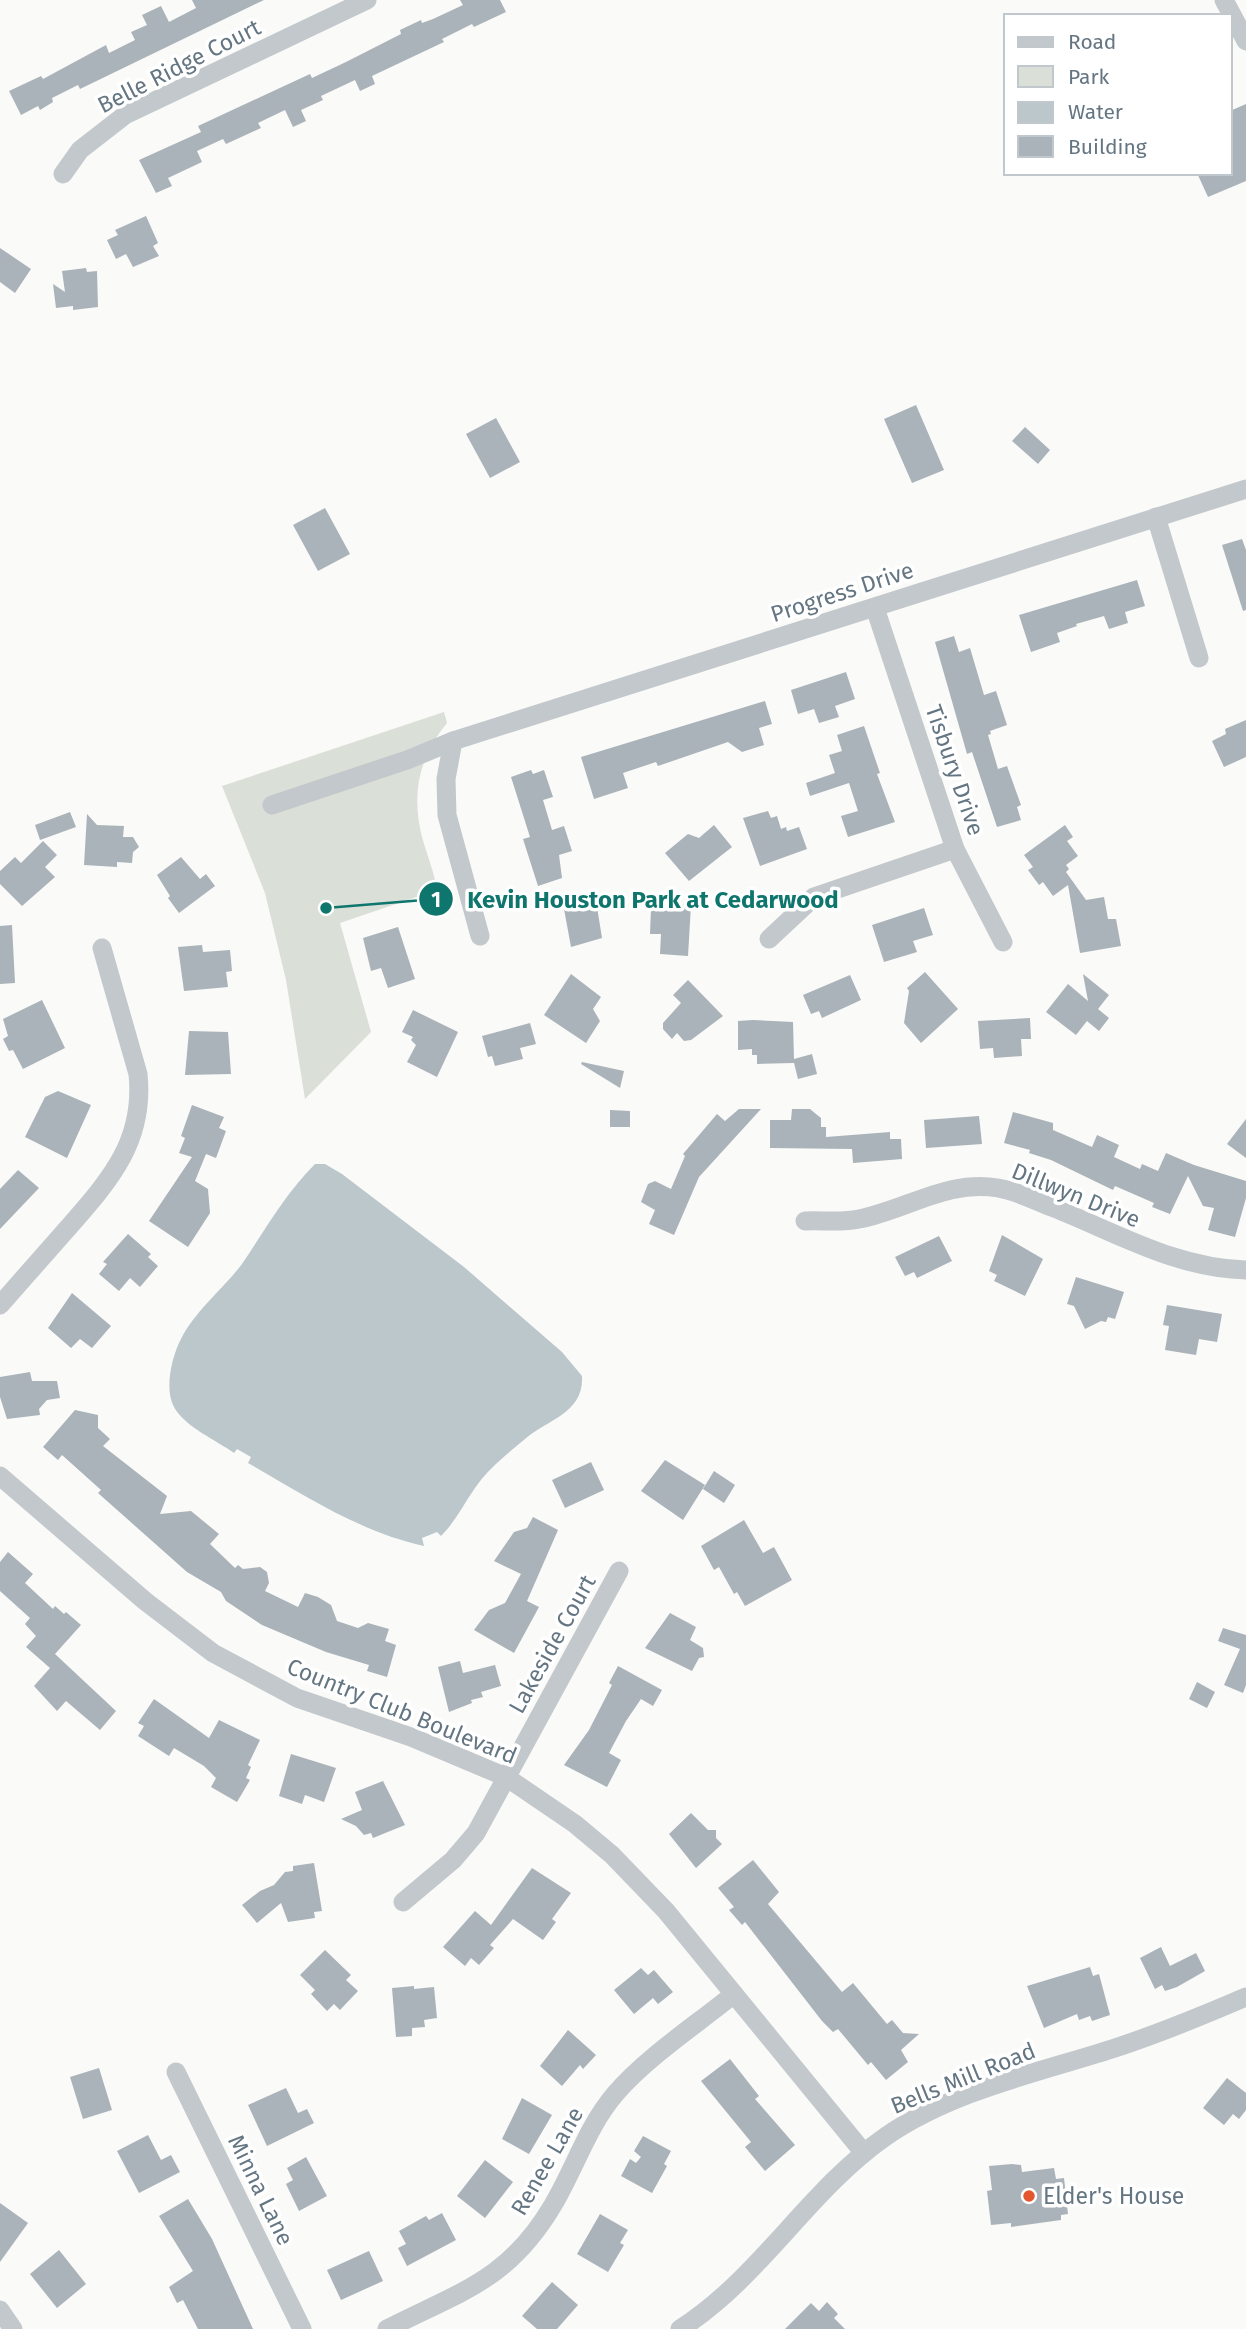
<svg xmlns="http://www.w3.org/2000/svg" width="1246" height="2329" font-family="'Fira Sans',sans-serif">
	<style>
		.green { fill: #dadfd7 }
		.water { fill: #bbc7cb }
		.building { fill: #aab3b9 }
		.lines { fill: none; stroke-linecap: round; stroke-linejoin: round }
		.minor { stroke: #c3c8cc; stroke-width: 19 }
		.poi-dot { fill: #e4572e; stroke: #fff; stroke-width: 2.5 }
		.labels { text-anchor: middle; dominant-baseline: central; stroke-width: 7; stroke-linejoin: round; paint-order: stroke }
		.street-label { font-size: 23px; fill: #657683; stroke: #fff }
		.poi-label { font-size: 23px; fill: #657683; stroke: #fff; text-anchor: start }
		.leader { fill: none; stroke: #0f766e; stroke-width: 2.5 }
		.callout-dot { fill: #0f766e; stroke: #fff; stroke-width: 2.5 }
		.mark-label { font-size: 21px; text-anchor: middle; font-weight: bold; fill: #fff }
		.callout-label { font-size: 24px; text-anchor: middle; font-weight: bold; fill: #0f766e; stroke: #fff; stroke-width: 7; stroke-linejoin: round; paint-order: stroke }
	</style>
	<rect width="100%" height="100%" fill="#fafaf8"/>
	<path class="green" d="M 444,712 L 447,723 C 419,757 411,793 422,837 C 427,855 434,871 437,890 L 340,923 L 371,1032 L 305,1099 L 286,980 L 265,893 L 222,786 Z"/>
	<path class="water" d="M 315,1164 L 325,1164 L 342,1174 L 464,1267 L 562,1352 L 582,1376 C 584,1413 548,1419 525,1439 C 507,1454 488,1469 475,1488 C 463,1505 456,1521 441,1536 L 437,1532 L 422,1538 L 424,1546 C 360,1532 304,1495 248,1463 L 251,1457 L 237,1449 L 234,1453 C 216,1440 185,1427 174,1407 C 164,1389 172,1356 181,1339 C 195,1311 223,1289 242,1264 C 265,1230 285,1194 315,1164 Z"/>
	<g class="building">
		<path d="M 192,0 L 264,0 L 80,89 L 78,85 L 52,98 L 53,102 L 40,110 L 38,106 L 21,115 L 9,91 L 41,76 L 43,79 L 106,45 L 109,53 L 135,40 L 131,32 L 147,25 L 142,15 L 161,6 L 169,22 L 196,8 Z"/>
		<path d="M 460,0 L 500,0 L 506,12 L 474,27 L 472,24 L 442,39 L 444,42 L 372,76 L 375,84 L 360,91 L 355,80 L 321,96 L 323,100 L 301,110 L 306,121 L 293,127 L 285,110 L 258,123 L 261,128 L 226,144 L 223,139 L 197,151 L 202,162 L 168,178 L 172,186 L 156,193 L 139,160 L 201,132 L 198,126 L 310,74 L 312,78 L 346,62 L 401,34 L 400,30 L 421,20 L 422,23 L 433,19 L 463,5 Z"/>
		<path d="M 1246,104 L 1246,181 L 1208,197 L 1197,173 L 1230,173 L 1230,111 Z"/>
		<path d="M 146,216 L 158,243 L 153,246 L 159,256 L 133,267 L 126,254 L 116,259 L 107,240 L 118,235 L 115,230 Z"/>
		<path d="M 0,248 L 31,269 L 15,293 L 0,282 Z"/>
		<path d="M 86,268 L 87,272 L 97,271 L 98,307 L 73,310 L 73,306 L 56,308 L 53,284 L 65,292 L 62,271 Z"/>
		<path d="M 916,405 L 944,470 L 912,483 L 884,419 Z"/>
		<path d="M 496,418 L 520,462 L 490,478 L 466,434 Z"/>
		<path d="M 1025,427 L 1050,450 L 1038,464 L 1012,441 Z"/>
		<path d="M 325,508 L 350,554 L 318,571 L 293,525 Z"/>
		<path d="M 1242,539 L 1246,550 L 1246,610 L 1243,611 L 1222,545 Z"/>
		<path d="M 1137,580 L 1145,606 L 1125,612 L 1128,623 L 1109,629 L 1104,616 L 1076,624 L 1077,626 L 1057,633 L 1060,642 L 1031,652 L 1019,615 Z"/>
		<path d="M 954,636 L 959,652 L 970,648 L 984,695 L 996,691 L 1007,725 L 990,731 L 991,734 L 988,735 L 998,769 L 1007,766 L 1021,805 L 1017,807 L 1021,820 L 997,827 L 972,752 L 967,754 L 935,642 Z"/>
		<path d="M 846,672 L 855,699 L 835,706 L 839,717 L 819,723 L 814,709 L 798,714 L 791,690 Z"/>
		<path d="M 765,701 L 772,724 L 759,728 L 764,745 L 742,752 L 728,742 L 658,766 L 656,762 L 623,773 L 628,788 L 594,799 L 581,757 Z"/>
		<path d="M 1246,720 L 1246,757 L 1224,767 L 1212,741 L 1226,734 L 1225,729 Z"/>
		<path d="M 864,726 L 880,773 L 877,774 L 895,822 L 848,837 L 841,816 L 858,811 L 849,783 L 810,796 L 806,783 L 835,773 L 829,755 L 842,751 L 837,735 Z"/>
		<path d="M 531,770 L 533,774 L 544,770 L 553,797 L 543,800 L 552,830 L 564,826 L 572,851 L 559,855 L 562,878 L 538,886 L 523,839 L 530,837 L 511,777 Z"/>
		<path d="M 768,811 L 771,818 L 777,816 L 781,829 L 786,827 L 787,831 L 799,827 L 807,849 L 760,866 L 743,818 Z"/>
		<path d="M 70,812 L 76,827 L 40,840 L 35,825 Z"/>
		<path d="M 87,814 L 97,825 L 124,826 L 123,837 L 133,837 L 139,847 L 133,852 L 132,863 L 117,862 L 117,867 L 84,865 Z"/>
		<path d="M 714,825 L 732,847 L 689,881 L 665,853 L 688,834 L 699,838 Z"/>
		<path d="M 1065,825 L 1073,837 L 1067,841 L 1078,856 L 1066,865 L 1069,869 L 1066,872 L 1086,900 L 1104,897 L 1108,919 L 1116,919 L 1121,946 L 1080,953 L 1068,885 L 1053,896 L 1043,882 L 1039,885 L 1028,870 L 1033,867 L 1024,855 Z"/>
		<path d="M 43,841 L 57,855 L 45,867 L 55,877 L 22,906 L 0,884 L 0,871 L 15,857 L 21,863 Z"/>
		<path d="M 181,857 L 200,879 L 206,874 L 215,886 L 179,913 L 168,898 L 170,896 L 157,875 Z"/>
		<path d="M 583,894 L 586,909 L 597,907 L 602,938 L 571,947 L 562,898 Z"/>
		<path d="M 666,903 L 691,905 L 688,956 L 660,954 L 661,934 L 650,934 L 651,908 L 666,909 Z"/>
		<path d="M 924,908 L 933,935 L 913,941 L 917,952 L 884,962 L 872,925 Z"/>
		<path d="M 12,925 L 15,983 L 0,984 L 0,926 Z"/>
		<path d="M 398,927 L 415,979 L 388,988 L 381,968 L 371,971 L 363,938 Z"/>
		<path d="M 202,945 L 203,952 L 230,950 L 232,971 L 226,972 L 228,987 L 184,991 L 178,947 Z"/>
		<path d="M 925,972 L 958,1009 L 921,1043 L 904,1023 L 909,991 L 907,988 Z"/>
		<path d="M 571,974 L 601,997 L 593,1009 L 600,1021 L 586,1043 L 544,1015 Z"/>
		<path d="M 1083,974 L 1109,995 L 1098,1009 L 1109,1018 L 1099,1031 L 1087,1021 L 1076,1035 L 1046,1012 L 1068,984 L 1088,1001 Z"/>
		<path d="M 850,975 L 861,1000 L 822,1018 L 819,1011 L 811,1014 L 803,995 Z"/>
		<path d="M 688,980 L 723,1016 L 691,1040 L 684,1041 L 677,1033 L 672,1039 L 663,1029 L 663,1023 L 681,1003 L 673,995 Z"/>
		<path d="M 42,1000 L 65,1048 L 23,1069 L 13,1050 L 9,1051 L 3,1039 L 8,1036 L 3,1019 Z"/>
		<path d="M 413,1010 L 458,1032 L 437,1077 L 407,1062 L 416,1045 L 411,1040 L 413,1037 L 402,1032 Z"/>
		<path d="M 1030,1018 L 1031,1039 L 1021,1039 L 1022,1056 L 994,1058 L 993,1048 L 980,1049 L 978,1021 Z"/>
		<path d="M 753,1020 L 793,1022 L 794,1059 L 812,1054 L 817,1074 L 798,1079 L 794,1063 L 757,1064 L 757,1055 L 752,1055 L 752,1049 L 738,1050 L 738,1021 Z"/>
		<path d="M 530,1023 L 536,1044 L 520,1048 L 523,1059 L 495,1066 L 492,1056 L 488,1057 L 482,1036 Z"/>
		<path d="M 189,1031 L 228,1032 L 231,1074 L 185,1075 Z"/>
		<path d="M 582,1062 L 624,1071 L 620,1088 L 581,1064 Z"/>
		<path d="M 58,1091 L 91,1105 L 67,1158 L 25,1137 L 45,1097 Z"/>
		<path d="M 192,1105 L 224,1117 L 219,1128 L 226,1131 L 216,1158 L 206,1154 L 195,1181 L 208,1189 L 210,1213 L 188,1247 L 149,1221 L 192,1157 L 179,1153 L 185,1138 L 181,1136 Z"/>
		<path d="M 739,1109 L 761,1109 L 699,1177 L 674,1235 L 649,1224 L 655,1210 L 641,1202 L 648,1184 L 655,1181 L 671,1189 L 685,1156 L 683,1154 L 717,1114 L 725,1121 Z"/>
		<path d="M 792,1109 L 810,1109 L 816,1114 L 821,1118 L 821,1127 L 826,1127 L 826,1137 L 890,1132 L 890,1139 L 901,1139 L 902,1159 L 853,1163 L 852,1149 L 770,1148 L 770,1120 L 791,1120 Z"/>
		<path d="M 610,1110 L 630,1111 L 630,1127 L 610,1127 Z"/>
		<path d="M 1013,1112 L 1053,1123 L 1053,1130 L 1092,1147 L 1097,1135 L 1119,1145 L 1114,1157 L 1140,1169 L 1142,1164 L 1158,1171 L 1166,1153 L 1194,1165 L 1246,1181 L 1246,1198 L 1235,1237 L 1208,1230 L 1214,1208 L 1203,1206 L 1188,1176 L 1170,1214 L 1152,1207 L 1154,1203 L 1115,1186 L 1113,1190 L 1051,1160 L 1029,1153 L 1030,1150 L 1004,1143 Z"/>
		<path d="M 979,1116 L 982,1144 L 926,1148 L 924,1120 Z"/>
		<path d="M 1246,1119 L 1246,1158 L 1227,1144 Z"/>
		<path d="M 18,1170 L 39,1188 L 0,1229 L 0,1189 Z"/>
		<path d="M 128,1234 L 151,1254 L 148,1257 L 158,1266 L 140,1287 L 130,1278 L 119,1291 L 99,1274 L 107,1264 L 103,1262 Z"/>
		<path d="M 1002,1235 L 1043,1259 L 1025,1296 L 994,1281 L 997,1275 L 989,1271 Z"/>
		<path d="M 939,1236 L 952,1261 L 917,1278 L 914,1272 L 905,1276 L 895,1257 Z"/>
		<path d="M 1076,1277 L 1124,1292 L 1115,1319 L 1108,1317 L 1106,1322 L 1101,1321 L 1085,1329 L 1074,1306 L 1067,1304 Z"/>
		<path d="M 72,1293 L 111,1326 L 92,1348 L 80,1339 L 71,1348 L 48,1328 Z"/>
		<path d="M 1167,1305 L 1222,1314 L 1217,1342 L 1199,1339 L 1196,1355 L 1165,1350 L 1169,1326 L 1163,1325 Z"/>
		<path d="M 30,1372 L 32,1381 L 57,1381 L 60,1398 L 47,1400 L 39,1409 L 40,1415 L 7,1419 L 0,1397 L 0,1377 Z"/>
		<path d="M 75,1410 L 98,1415 L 98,1428 L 110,1439 L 103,1446 L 167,1496 L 160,1514 L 191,1511 L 219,1534 L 210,1544 L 235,1568 L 238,1565 L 243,1569 L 260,1567 L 267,1572 L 269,1583 L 265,1591 L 298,1607 L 305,1593 L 318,1597 L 331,1605 L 337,1621 L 358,1628 L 368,1623 L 389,1629 L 385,1641 L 396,1645 L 387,1677 L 367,1671 L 369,1665 L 326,1652 L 262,1625 L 226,1601 L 221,1592 L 187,1572 L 98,1493 L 101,1490 L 62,1455 L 58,1460 L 43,1447 Z"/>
		<path d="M 665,1460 L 705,1485 L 683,1520 L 641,1491 Z"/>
		<path d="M 591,1462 L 604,1490 L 565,1508 L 552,1480 Z"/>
		<path d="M 714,1471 L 735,1485 L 724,1503 L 703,1489 Z"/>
		<path d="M 533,1517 L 558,1530 L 527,1601 L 539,1607 L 514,1653 L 474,1630 L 489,1610 L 505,1603 L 521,1574 L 494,1561 L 514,1532 L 527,1528 Z"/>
		<path d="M 744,1520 L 763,1553 L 774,1547 L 792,1580 L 745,1606 L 737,1592 L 734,1594 L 719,1567 L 714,1570 L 701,1546 Z"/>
		<path d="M 8,1552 L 33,1574 L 25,1583 L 53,1609 L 55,1606 L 64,1614 L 66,1612 L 81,1625 L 55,1654 L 116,1711 L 100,1730 L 66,1701 L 57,1711 L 34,1686 L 50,1668 L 26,1647 L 36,1636 L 25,1624 L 30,1618 L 0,1591 L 0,1562 Z"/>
		<path d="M 670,1613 L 696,1627 L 690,1640 L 703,1648 L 704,1657 L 699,1658 L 692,1671 L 645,1648 Z"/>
		<path d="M 1223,1628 L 1246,1635 L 1246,1685 L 1243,1693 L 1224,1685 L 1240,1649 L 1218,1641 Z"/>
		<path d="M 460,1661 L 463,1673 L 495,1665 L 501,1686 L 481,1692 L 483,1697 L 471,1700 L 472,1703 L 449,1712 L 438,1667 Z"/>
		<path d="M 618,1666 L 662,1690 L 653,1706 L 641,1699 L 626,1721 L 609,1753 L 621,1760 L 607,1787 L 564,1765 L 589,1730 L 612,1685 L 609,1683 Z"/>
		<path d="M 1197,1682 L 1215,1692 L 1207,1708 L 1189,1699 Z"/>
		<path d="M 154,1699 L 209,1738 L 219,1720 L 260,1740 L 248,1765 L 251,1767 L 246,1778 L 250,1780 L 237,1802 L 211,1787 L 216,1778 L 204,1766 L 174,1748 L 169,1756 L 138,1736 L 144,1726 L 138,1723 Z"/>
		<path d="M 291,1754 L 336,1768 L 324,1802 L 305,1795 L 302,1804 L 279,1796 Z"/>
		<path d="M 383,1781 L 405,1825 L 373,1838 L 371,1833 L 364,1835 L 356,1826 L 341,1819 L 362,1810 L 355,1792 Z"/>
		<path d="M 691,1813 L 708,1830 L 716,1830 L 716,1838 L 722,1844 L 696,1868 L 669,1834 Z"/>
		<path d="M 753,1860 L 779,1892 L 768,1904 L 842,1992 L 853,1983 L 887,2024 L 892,2020 L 903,2033 L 919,2034 L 901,2050 L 908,2062 L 886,2080 L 871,2062 L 868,2065 L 838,2029 L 833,2032 L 822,2021 L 745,1922 L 742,1925 L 729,1910 L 734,1907 L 718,1888 Z"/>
		<path d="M 314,1863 L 322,1911 L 314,1912 L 315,1918 L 288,1922 L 281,1903 L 257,1923 L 242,1905 L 260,1891 L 274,1885 L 285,1872 L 293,1871 L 293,1866 Z"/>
		<path d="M 532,1868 L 571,1893 L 552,1919 L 556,1922 L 543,1940 L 513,1919 L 490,1945 L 494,1948 L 479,1965 L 471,1958 L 465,1966 L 443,1947 L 475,1911 L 491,1925 Z"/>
		<path d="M 1161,1947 L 1170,1966 L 1196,1953 L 1205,1971 L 1177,1987 L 1165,1991 L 1162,1985 L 1155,1989 L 1140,1958 Z"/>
		<path d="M 325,1950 L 351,1975 L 346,1980 L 358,1991 L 340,2010 L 334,2004 L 327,2011 L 311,1994 L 315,1990 L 300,1975 Z"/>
		<path d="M 1090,1967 L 1093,1976 L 1099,1974 L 1110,2015 L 1092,2021 L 1090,2016 L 1079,2020 L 1077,2014 L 1044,2028 L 1027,1986 Z"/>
		<path d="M 641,1968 L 648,1975 L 654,1970 L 673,1992 L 658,2004 L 653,1998 L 634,2014 L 614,1990 Z"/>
		<path d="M 414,1986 L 414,1989 L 434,1987 L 437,2018 L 424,2020 L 425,2027 L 412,2028 L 412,2036 L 396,2037 L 392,1988 Z"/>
		<path d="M 568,2030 L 596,2055 L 583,2069 L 580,2065 L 562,2086 L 540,2066 Z"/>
		<path d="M 730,2059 L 759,2096 L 755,2099 L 795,2145 L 765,2171 L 745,2147 L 751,2142 L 701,2081 Z"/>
		<path d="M 99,2068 L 112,2110 L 83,2119 L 70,2077 Z"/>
		<path d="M 1227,2078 L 1246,2093 L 1246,2110 L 1239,2119 L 1233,2114 L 1224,2125 L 1203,2108 Z"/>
		<path d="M 286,2088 L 298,2113 L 307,2109 L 314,2123 L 267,2146 L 248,2105 Z"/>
		<path d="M 522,2098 L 552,2115 L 529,2154 L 502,2139 Z"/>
		<path d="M 148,2135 L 161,2160 L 171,2155 L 180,2172 L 139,2193 L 117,2151 Z"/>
		<path d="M 643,2136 L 671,2151 L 664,2164 L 667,2166 L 652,2193 L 621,2176 L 630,2159 L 636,2163 L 641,2157 L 634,2151 Z"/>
		<path d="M 306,2157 L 327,2196 L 299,2211 L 286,2184 L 293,2180 L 287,2168 Z"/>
		<path d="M 485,2160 L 513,2182 L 485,2218 L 457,2196 Z"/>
		<path d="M 1012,2164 L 1021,2165 L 1022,2172 L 1054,2168 L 1056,2179 L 1064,2178 L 1068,2214 L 1061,2215 L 1061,2220 L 1011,2227 L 1011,2223 L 991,2225 L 987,2191 L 992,2190 L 989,2166 Z"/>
		<path d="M 188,2199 L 212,2239 L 253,2329 L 198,2329 L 183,2300 L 177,2303 L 169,2287 L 193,2271 L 159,2216 Z"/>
		<path d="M 0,2203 L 28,2223 L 0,2262 Z"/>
		<path d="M 442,2213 L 456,2240 L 407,2266 L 398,2248 L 406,2244 L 399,2231 L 426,2216 L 429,2220 Z"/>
		<path d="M 600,2214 L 628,2230 L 620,2243 L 624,2245 L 608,2272 L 577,2254 Z"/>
		<path d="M 59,2250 L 86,2284 L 57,2308 L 30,2274 Z"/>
		<path d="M 369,2251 L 383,2281 L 341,2300 L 327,2270 Z"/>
		<path d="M 552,2282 L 578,2305 L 557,2329 L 537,2329 L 522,2316 Z"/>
		<path d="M 827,2302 L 838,2314 L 834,2318 L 845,2329 L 785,2329 L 811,2303 L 819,2311 Z"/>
	</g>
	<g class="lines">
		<g class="minor">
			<path d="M 1224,0 L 1246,41"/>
			<path d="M 63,174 L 80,150 L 125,115 L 367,0"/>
			<path d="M 1156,517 L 1199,658"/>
			<path d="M 875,608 L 955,849 L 1003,942"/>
			<path d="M 453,741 L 446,779 L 447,815 L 480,936"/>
			<path d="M 272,805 L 407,760 L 453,741 L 1246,489"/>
			<path d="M 769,939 L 814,897 L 955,849"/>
			<path d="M 805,1221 C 822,1220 842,1223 859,1219 C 906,1210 948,1179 998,1188 C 1017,1191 1036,1201 1054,1208 C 1117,1233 1175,1268 1246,1270"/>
			<path d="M 0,1305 C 22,1280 45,1254 67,1229 C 109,1181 145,1142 138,1074 L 102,948"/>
			<path d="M 0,1476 L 145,1601 L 213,1653 L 297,1698 L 411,1737 L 506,1777 L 575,1824 L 612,1855 L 666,1911 L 864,2153"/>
			<path d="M 403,1902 L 453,1860 L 476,1833 L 619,1571"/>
			<path d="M 176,2072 L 302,2329"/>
			<path d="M 0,2310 L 13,2329"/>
			<path d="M 387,2329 C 461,2291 508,2281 553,2205 C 575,2168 588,2125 616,2093 C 647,2057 696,2025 734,1994"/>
			<path d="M 680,2329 C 760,2278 808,2191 885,2137 C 951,2091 1037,2073 1112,2049 C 1158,2034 1202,2016 1246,1997"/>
		</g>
	</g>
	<circle class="poi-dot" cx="1029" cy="2196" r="7"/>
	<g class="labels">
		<g class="street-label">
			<text transform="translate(179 66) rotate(-27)">Belle Ridge Court</text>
			<text transform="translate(842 592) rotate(-18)">Progress Drive</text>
			<text transform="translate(955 770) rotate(71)">Tisbury Drive</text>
			<text transform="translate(1076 1195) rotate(22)">Dillwyn Drive</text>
			<text transform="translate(552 1644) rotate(-61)">Lakeside Court</text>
			<text transform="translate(402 1711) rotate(22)">Country Club Boulevard</text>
			<text transform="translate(963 2078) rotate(-22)">Bells Mill Road</text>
			<text transform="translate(547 2161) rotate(-60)">Renee Lane</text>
			<text transform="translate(261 2190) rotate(64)">Minna Lane</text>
		</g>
		<g class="poi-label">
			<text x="1043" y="2196">Elder's House</text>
		</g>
	</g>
	<path class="leader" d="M326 908L436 899"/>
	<g class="callout-dot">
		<circle cx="326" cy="908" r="7"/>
		<circle cx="436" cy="899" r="18"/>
	</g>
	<g class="mark-label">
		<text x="436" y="907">1</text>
	</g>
	<g class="callout-label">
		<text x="653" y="908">Kevin Houston Park at Cedarwood</text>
	</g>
	<rect x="1004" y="14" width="228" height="161" fill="#ffffff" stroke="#c1c8cd" stroke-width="2"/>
	<rect x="1018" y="37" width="35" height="10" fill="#c3c8cc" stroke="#c1c8cd" stroke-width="2"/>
	<text x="1068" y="49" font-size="21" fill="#657683">Road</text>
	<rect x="1018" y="66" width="35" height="21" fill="#dadfd7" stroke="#c1c8cd" stroke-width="2"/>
	<text x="1068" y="84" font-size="21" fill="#657683">Park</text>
	<rect x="1018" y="102" width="35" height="21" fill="#bbc7cb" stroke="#c1c8cd" stroke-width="2"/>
	<text x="1068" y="119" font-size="21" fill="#657683">Water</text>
	<rect x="1018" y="136" width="35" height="21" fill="#aab3b9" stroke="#c1c8cd" stroke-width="2"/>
	<text x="1068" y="154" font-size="21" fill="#657683">Building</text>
</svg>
